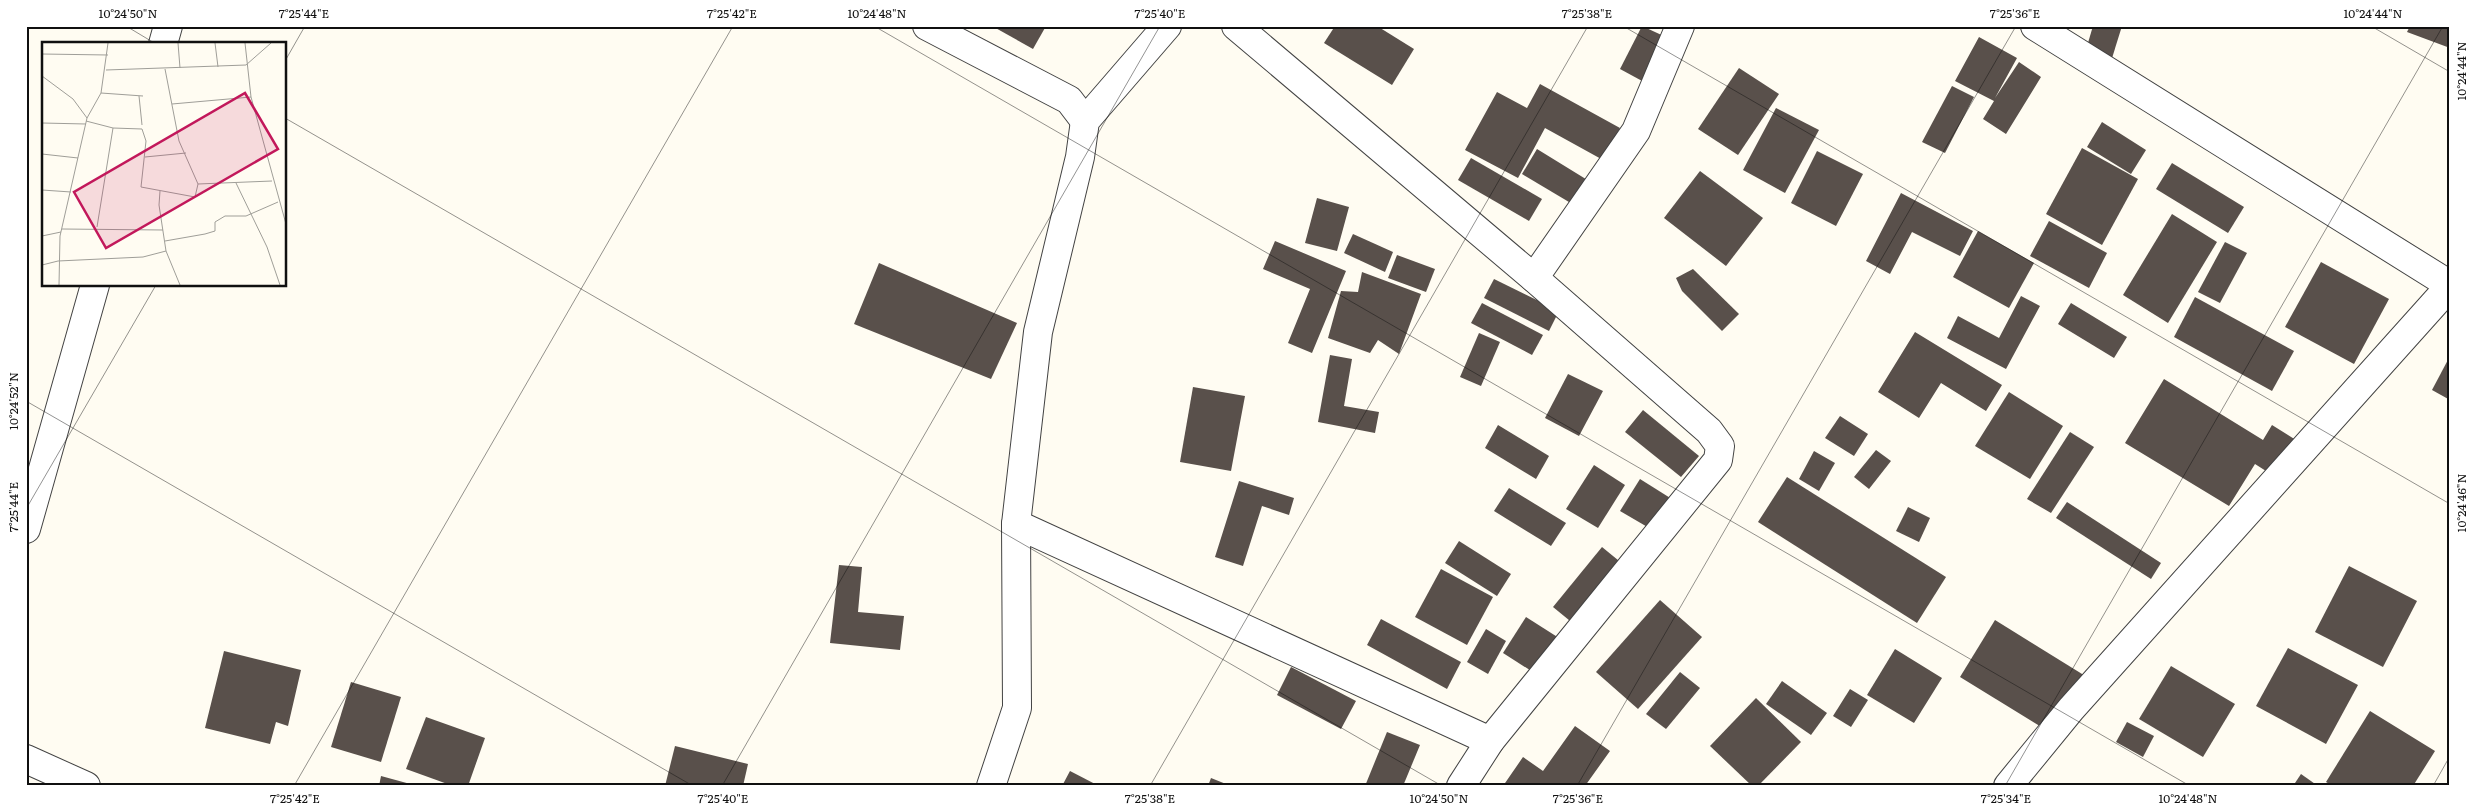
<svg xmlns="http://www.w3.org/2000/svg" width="2476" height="812" font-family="Literata,serif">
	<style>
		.building { fill: #59504b }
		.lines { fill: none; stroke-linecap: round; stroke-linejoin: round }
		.minor-casing { stroke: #434343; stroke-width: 30 }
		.minor { stroke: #fff; stroke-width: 28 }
		.ticks { fill: none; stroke: #101010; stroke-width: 1; stroke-opacity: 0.45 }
		.inset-road { fill: none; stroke: #9f9e98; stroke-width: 1 }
		.view { fill: #c2185b; fill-opacity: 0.15; stroke: #c2185b; stroke-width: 2.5 }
		.inset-edge { fill: none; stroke: #101010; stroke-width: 2.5 }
		.neatline { fill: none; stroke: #101010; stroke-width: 2 }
		.ticks-label { font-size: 12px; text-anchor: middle; fill: #101010 }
	</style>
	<rect width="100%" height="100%" fill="#fffcf2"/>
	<g class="building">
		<path d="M 992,26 L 1046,26 L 1033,49 Z"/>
		<path d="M 1335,26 L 1377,26 L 1414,49 L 1392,85 L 1324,43 Z"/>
		<path d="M 1642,26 L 1668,38 L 1644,82 L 1620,69 Z"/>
		<path d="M 2093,26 L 2122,26 L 2108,71 L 2082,63 Z"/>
		<path d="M 2410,26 L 2450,26 L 2450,48 L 2407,32 Z"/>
		<path d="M 1979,37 L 2017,58 L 1995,98 L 2019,62 L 2041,77 L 2006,134 L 1983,119 L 1994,101 L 1955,81 Z"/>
		<path d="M 1739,68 L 1779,94 L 1738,155 L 1698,129 Z"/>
		<path d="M 1540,84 L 1620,128 L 1603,160 L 1545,128 L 1518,178 L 1465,150 L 1497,92 L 1527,108 Z"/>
		<path d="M 1952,86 L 1974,97 L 1945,153 L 1922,142 Z"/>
		<path d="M 1776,108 L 1819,130 L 1785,193 L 1743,170 Z"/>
		<path d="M 2102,122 L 2146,150 L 2131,174 L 2087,147 Z"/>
		<path d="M 2082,148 L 2138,179 L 2102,245 L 2046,214 Z"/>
		<path d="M 1537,149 L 1589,181 L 1574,205 L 1522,174 Z"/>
		<path d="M 1817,151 L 1863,174 L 1836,226 L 1791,203 Z"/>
		<path d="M 1471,158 L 1542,199 L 1529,221 L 1458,180 Z"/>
		<path d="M 2172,163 L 2244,207 L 2228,233 L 2156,189 Z"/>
		<path d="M 1700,171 L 1763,218 L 1726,266 L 1664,218 Z"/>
		<path d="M 1901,193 L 1973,231 L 1960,256 L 1912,232 L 1890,274 L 1866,261 Z"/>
		<path d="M 1317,198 L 1349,207 L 1337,251 L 1305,243 Z"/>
		<path d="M 2172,214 L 2217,242 L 2168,323 L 2123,295 Z"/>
		<path d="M 2049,221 L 2107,253 L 2089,288 L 2030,256 Z"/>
		<path d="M 1978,231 L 2034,263 L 2009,308 L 1953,277 Z"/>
		<path d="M 1353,234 L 1393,252 L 1385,272 L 1344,253 Z"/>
		<path d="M 1275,241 L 1346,271 L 1312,353 L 1288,343 L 1310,289 L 1263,269 Z"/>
		<path d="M 2225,242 L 2247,253 L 2220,303 L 2198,292 Z"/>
		<path d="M 1397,255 L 1435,269 L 1426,292 L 1388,278 Z"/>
		<path d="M 2321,262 L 2389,299 L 2354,364 L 2285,327 Z"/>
		<path d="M 879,263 L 1017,323 L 991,379 L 854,324 Z"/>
		<path d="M 1693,269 L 1739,314 L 1722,331 L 1682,291 L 1676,278 Z"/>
		<path d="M 1362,272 L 1421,294 L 1399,354 L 1378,340 L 1370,353 L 1328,338 L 1341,291 L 1358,292 Z"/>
		<path d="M 1494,279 L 1559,311 L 1549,331 L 1484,298 Z"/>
		<path d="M 2021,296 L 2040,306 L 2006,369 L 1947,338 L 1958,316 L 1999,338 Z"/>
		<path d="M 2195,297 L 2294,351 L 2272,391 L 2174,337 Z"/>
		<path d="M 1482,303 L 1543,335 L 1532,355 L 1471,323 Z"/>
		<path d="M 2071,303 L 2127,337 L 2114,358 L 2058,324 Z"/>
		<path d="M 1915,332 L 2002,385 L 1986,411 L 1941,383 L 1919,418 L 1878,392 Z"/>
		<path d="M 1479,333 L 1500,342 L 1481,386 L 1460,377 Z"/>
		<path d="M 1330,355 L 1352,359 L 1344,406 L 1379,412 L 1375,433 L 1318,422 Z"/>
		<path d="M 2450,356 L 2450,400 L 2432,390 Z"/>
		<path d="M 1568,374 L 1603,391 L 1579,436 L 1545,418 Z"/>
		<path d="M 2164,379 L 2263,440 L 2272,425 L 2299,442 L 2277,478 L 2255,464 L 2229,506 L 2125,443 Z"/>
		<path d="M 1193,387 L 1245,396 L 1231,471 L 1180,462 Z"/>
		<path d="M 2009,392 L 2063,426 L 2030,479 L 1975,446 Z"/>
		<path d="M 1643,410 L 1699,456 L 1681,477 L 1625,432 Z"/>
		<path d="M 1840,416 L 1868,434 L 1854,456 L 1825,438 Z"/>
		<path d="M 1498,425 L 1549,456 L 1536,479 L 1485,448 Z"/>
		<path d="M 2070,432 L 2094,447 L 2051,513 L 2027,499 Z"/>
		<path d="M 1876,450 L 1891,461 L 1869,489 L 1854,477 Z"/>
		<path d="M 1814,451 L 1835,463 L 1819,491 L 1799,479 Z"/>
		<path d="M 1594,465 L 1625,485 L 1598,528 L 1566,509 Z"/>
		<path d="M 1787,477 L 1946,577 L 1917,623 L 1758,522 Z"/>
		<path d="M 1640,479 L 1675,501 L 1656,532 L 1620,511 Z"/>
		<path d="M 1239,481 L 1294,498 L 1289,515 L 1262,506 L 1243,566 L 1215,557 Z"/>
		<path d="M 1509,488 L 1566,523 L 1551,546 L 1494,511 Z"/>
		<path d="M 2067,502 L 2161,563 L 2151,579 L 2056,518 Z"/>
		<path d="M 1908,507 L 1930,518 L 1919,542 L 1896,531 Z"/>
		<path d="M 1459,541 L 1511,574 L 1497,596 L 1445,563 Z"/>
		<path d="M 1602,547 L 1624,565 L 1575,625 L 1553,607 Z"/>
		<path d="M 839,565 L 862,567 L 858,612 L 904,616 L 900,650 L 830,643 Z"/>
		<path d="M 2349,566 L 2417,601 L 2383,667 L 2315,632 Z"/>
		<path d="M 1441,569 L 1493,597 L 1467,645 L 1415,617 Z"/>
		<path d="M 1660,600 L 1702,637 L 1638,709 L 1596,672 Z"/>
		<path d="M 1526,617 L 1559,638 L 1536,674 L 1503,653 Z"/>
		<path d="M 1381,619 L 1461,662 L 1447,689 L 1367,645 Z"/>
		<path d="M 1995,620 L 2095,682 L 2059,738 L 1960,677 Z"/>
		<path d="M 1486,629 L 1506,641 L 1488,674 L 1467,662 Z"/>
		<path d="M 2288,648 L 2358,685 L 2326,744 L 2256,706 Z"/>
		<path d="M 1895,649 L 1942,678 L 1914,723 L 1867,695 Z"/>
		<path d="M 224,651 L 301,670 L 288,726 L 276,722 L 270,744 L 205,728 Z"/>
		<path d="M 2171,666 L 2235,704 L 2203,757 L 2139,719 Z"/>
		<path d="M 1291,667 L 1356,701 L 1341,729 L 1277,695 Z"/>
		<path d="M 1680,672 L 1700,688 L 1666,729 L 1646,714 Z"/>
		<path d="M 1782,681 L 1827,713 L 1811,735 L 1766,704 Z"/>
		<path d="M 351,682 L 401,697 L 381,762 L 331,747 Z"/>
		<path d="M 1850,689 L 1868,700 L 1851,727 L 1833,716 Z"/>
		<path d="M 1756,698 L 1801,742 L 1758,786 L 1752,786 L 1710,746 Z"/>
		<path d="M 2370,711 L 2435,751 L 2413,786 L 2333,786 L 2326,782 Z"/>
		<path d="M 426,717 L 485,738 L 468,786 L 453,786 L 406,769 Z"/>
		<path d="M 2127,722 L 2154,736 L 2143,757 L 2116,742 Z"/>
		<path d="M 1575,726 L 1610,751 L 1585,786 L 1503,786 L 1523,757 L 1543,771 Z"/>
		<path d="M 1387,732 L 1420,745 L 1403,786 L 1365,786 Z"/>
		<path d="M 675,746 L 748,764 L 743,786 L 665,786 Z"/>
		<path d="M 1070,771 L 1099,786 L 1062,786 Z"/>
		<path d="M 2301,774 L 2318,786 L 2293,786 Z"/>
		<path d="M 381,776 L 414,785 L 414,786 L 379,786 Z"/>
		<path d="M 1211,778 L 1231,786 L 1208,786 Z"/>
	</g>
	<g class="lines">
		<g class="minor-casing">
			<g id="minor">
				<path d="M 927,26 L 1069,100 L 1085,121"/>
				<path d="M 1236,26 L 1534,278 L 1709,431 L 1720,446 L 1718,460 L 1490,741 L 1461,786"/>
				<path d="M 2035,26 L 2450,285"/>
				<path d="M 163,44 L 168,26"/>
				<path d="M 1534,278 L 1636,131 L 1680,26"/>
				<path d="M 1016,524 L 1490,741"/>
				<path d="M 26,529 L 95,285"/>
				<path d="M 26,759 L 86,786"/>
				<path d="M 991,786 L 1017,708 L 1016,524 L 1038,332 L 1080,157 L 1085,121 L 1167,26"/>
				<path d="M 2008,786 L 2071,709 L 2450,286"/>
			</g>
		</g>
		<use href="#minor" class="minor"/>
	</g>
	<path class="ticks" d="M 126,26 L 156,44M 874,26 L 2190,786M 1623,26 L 2450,504M 2371,26 L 2450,72M 285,61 L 305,26M 285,118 L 1442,786M 26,401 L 693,786M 26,509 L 156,285M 294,786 L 733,26M 722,786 L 1160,26M 1150,786 L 1588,26M 1577,786 L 2016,26M 2005,786 L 2443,26M 2433,786 L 2450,756"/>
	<g transform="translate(42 42)">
		<rect width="244" height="244" fill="#fffcf2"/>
		<path class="inset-road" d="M 136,1 L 138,26M 173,1 L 176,25M 203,1 L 209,55 L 244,182M 0,12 L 66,13M 64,28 L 204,23 L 229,1M 0,34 L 31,57 L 45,76M 59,51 L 101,54M 97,54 L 100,83M 130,62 L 209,55M 44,79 L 71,86 L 100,87 L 104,99 L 99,145 L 153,155 L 156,142 L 137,99 L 123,27M 0,81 L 44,82M 0,112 L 36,116M 103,115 L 144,111M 194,141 L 225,205 L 238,243M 156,142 L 230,139M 0,148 L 29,150M 118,149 L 117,163 L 124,209 L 138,243M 55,185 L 71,86M 20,187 L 121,188M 0,194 L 19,190M 123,199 L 163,192 L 173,189 L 173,180 L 183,174 L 204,174 L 236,160M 0,223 L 16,219 L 101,215 L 124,209M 17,243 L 18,194 L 45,76 L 59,51 L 66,1"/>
		<path class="view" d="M 203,51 L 236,107 L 64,206 L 32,150 Z"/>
		<rect width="244" height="244" class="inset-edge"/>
	</g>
	<rect width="2476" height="812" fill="none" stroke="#ffffff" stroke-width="55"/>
	<rect x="28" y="28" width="2420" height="756" class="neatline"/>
	<g class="ticks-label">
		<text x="128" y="18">10°24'50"N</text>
		<text x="304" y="18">7°25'44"E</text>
		<text x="732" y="18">7°25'42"E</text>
		<text x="877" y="18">10°24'48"N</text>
		<text x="1160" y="18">7°25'40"E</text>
		<text x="1587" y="18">7°25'38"E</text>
		<text x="2015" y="18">7°25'36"E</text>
		<text x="2373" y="18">10°24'44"N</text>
		<text transform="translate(2462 71) rotate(-90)" y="4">10°24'44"N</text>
		<text transform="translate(14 401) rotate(-90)" y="4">10°24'52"N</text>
		<text transform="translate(2462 503) rotate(-90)" y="4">10°24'46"N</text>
		<text transform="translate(14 507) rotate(-90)" y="4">7°25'44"E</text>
		<text x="295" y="803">7°25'42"E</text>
		<text x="723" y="803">7°25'40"E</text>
		<text x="1150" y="803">7°25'38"E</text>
		<text x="1439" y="803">10°24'50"N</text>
		<text x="1578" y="803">7°25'36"E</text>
		<text x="2006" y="803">7°25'34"E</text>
		<text x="2188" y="803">10°24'48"N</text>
	</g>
</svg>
